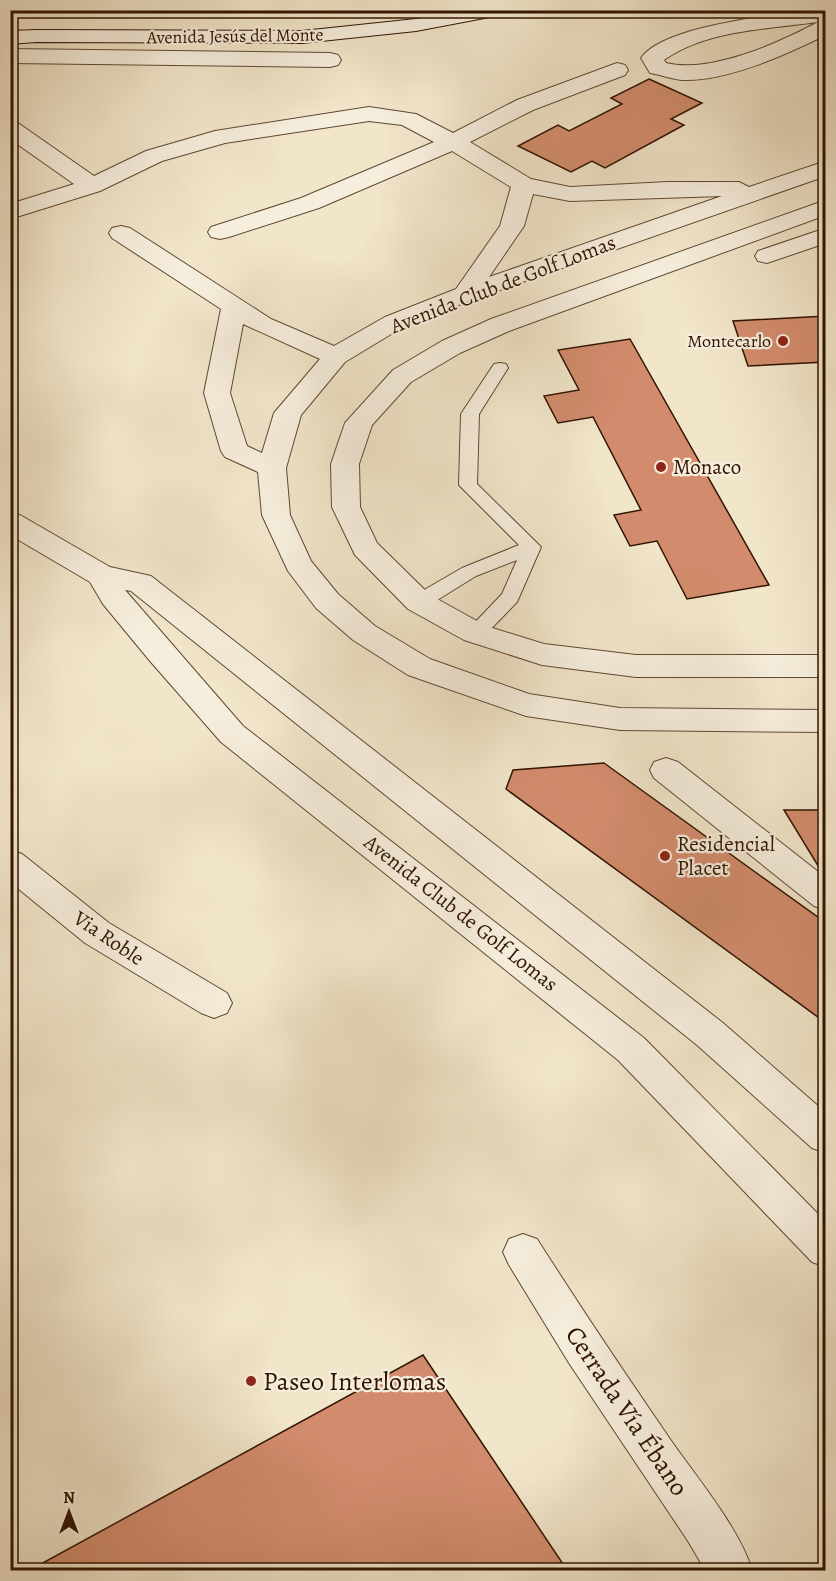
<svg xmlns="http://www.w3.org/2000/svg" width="836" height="1581" font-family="Alegreya,serif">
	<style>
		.building { fill: #d28c6d; stroke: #301400; stroke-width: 1.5 }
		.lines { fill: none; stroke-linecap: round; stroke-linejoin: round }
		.service-casing { stroke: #604832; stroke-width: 2 }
		.minor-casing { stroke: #604832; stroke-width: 2 }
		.secondary-casing { stroke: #301400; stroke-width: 2 }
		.service { fill: #f6eedd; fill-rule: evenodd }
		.minor { fill: #f6eedd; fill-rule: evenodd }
		.secondary { fill: #f6eedd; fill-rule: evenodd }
		.poi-dot { fill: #8f2418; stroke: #f6eedd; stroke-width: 2 }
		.labels { text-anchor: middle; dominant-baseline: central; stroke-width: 4.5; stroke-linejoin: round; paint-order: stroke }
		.far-street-label { font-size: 18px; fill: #301400; stroke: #f6eedd }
		.far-poi-label { font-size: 18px; fill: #301400; stroke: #f6eedd; text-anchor: end }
		.street-label { font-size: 21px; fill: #301400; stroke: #f6eedd }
		.poi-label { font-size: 21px; fill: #301400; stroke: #f6eedd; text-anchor: start }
		.near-poi-label { font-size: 26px; fill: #301400; stroke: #f6eedd; text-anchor: start }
		.near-street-label { font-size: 26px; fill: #301400; stroke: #f6eedd }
	</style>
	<rect width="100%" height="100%" fill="#f1e5ca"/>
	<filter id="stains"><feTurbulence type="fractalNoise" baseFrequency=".00333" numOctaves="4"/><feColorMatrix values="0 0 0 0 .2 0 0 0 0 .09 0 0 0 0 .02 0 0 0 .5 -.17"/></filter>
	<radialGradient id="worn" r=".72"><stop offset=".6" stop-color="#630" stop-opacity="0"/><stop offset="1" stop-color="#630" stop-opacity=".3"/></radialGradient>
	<g class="building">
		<path d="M 649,79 L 702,103 L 671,119 L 684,125 L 605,168 L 592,161 L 571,172 L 518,146 L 558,125 L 569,131 L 622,104 L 611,98 Z"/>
		<path d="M 826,316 L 826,362 L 748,366 L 733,321 Z"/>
		<path d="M 630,339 L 769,585 L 687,599 L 657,541 L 630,546 L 614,515 L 641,510 L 593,417 L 558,423 L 544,396 L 579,390 L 558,350 Z"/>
		<path d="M 604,763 L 826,923 L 826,1023 L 506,789 L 513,770 Z"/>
		<path d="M 784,810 L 826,810 L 826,869 L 820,869 Z"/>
		<path d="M 423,1355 L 567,1570 L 30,1570 Z"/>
	</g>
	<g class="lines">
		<g class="service-casing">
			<path id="service" d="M 500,363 L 506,364 L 508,368 L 479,414 L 477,484 L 541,547 L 517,602 L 482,638 L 475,640 L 468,638 L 465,633 L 502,594 L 517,560 L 476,576 L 426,607 L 419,608 L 412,607 L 409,602 L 412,597 L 462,568 L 519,545 L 459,485 L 461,414 L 494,364 Z"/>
		</g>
		<g class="minor-casing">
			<g id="minor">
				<path d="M 807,10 L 826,10 L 826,35 C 787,54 726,82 682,80 C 672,79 661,75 650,73 L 641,58 C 663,26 769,16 807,10 ZM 818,22 C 779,43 710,74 666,63 L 664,60 C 706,30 769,29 818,22 Z"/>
				<path d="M 10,49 L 330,53 L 338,55 L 341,60 L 338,65 L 330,67 L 10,63 Z"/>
				<path d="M 617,63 L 625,65 L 628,70 L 625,75 L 533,110 L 470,142 L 531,179 L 570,187 L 668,182 L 739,182 L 749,187 L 826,161 L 826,176 L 474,299 L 403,327 L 345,362 L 301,415 L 286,468 L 290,515 L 311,561 L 338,594 L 375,626 L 430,659 L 529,694 L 620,708 L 826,710 L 826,732 L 620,730 L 526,716 L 408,675 L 353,640 L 316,608 L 288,571 L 262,515 L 258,472 L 225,457 L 221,451 L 204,393 L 221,309 L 112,238 L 109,233 L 112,228 L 121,226 L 130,228 L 271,319 L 334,346 L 385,317 L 456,289 L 500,226 L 511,187 L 452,151 L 319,208 L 229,237 L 220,239 L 211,237 L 208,232 L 211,227 L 301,198 L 434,142 L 402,125 L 369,121 L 225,143 L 162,161 L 100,191 L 10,219 L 10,204 L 74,184 L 10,139 L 10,121 L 18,123 L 94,176 L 146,151 L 215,131 L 369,107 L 416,114 L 453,133 L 517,100 ZM 533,194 L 570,201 L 722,196 L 489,277 L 524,226 ZM 243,324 L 320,359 L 274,413 L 262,453 L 247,446 L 230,393 Z"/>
				<path d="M 826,200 L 826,215 L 509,331 L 460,353 L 411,382 L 372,425 L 359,464 L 360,507 L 377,543 L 430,595 L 486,626 L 544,644 L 636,655 L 826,655 L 826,677 L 636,677 L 542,665 L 464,640 L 408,609 L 355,555 L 332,507 L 331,464 L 345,423 L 393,370 L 442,341 L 491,319 Z"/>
				<path d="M 826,228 L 826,243 L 767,263 L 758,261 L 755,256 L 758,251 Z"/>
				<path d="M 10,513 L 20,515 L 110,567 L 151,576 L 723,1023 L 826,1113 L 826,1153 L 812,1148 L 697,1045 L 131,591 L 125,590 L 243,726 L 644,1038 L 826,1222 L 826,1267 L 812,1262 L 618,1060 L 221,742 L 150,661 L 103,604 L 90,582 L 10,535 Z"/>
				<path d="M 666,758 L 678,762 L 826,878 L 826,910 L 814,906 L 654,778 L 650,770 L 654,762 Z"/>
				<path d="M 10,850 L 22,854 L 109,923 L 227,993 L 232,1003 L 227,1013 L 214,1018 L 201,1013 L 85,943 L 10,882 Z"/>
				<path d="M 523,1234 L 537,1239 C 581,1308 626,1375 672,1442 C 698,1479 739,1528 752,1570 L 705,1570 L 688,1541 L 569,1363 L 509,1265 L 503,1252 L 509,1239 Z"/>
			</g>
		</g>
		<g class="secondary-casing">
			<path id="secondary" d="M 459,10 L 505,10 L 502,14 L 495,16 L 416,31 L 302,43 L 36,42 L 10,44 L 10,31 L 36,30 L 302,31 L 416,19 Z"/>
		</g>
		<use href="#service" class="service"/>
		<use href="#minor" class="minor"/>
		<use href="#secondary" class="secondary"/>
	</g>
	<g class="poi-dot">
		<circle cx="783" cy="341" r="6"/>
		<circle cx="661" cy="467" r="6"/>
		<circle cx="665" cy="856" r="6"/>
		<circle cx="251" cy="1381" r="6"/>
	</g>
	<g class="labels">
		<g class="far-street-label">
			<text transform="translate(235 36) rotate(-1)">Avenida Jesús del Monte</text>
		</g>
		<g class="far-poi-label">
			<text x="771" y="341">Montecarlo</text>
		</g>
		<g class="street-label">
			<text transform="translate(503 284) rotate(-21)">Avenida Club de Golf Lomas</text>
			<text transform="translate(461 913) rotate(38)">Avenida Club de Golf Lomas</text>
			<text transform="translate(109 938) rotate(34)">Via Roble</text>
		</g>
		<g class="poi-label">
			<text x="673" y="467">Monaco</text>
			<text x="677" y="844">Residencial<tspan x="677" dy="24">Placet</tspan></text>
		</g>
		<g class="near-poi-label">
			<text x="263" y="1381">Paseo Interlomas</text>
		</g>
		<g class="near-street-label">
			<text transform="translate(627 1411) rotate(56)">Cerrada Vía Ébano</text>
		</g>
	</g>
	<rect width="836" height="1581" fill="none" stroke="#f1e5ca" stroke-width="36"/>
	<rect x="12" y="12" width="812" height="1557" fill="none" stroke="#301400" stroke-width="3"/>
	<rect x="18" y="18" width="800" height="1545" fill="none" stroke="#301400" stroke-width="1.5"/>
	<g transform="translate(69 1512)" stroke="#f6eedd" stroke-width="4.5" paint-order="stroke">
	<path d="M0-4.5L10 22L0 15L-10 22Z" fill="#301400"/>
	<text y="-9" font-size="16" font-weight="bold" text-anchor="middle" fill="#301400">N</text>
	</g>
	<rect width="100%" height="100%" filter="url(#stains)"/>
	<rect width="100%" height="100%" fill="url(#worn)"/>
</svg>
